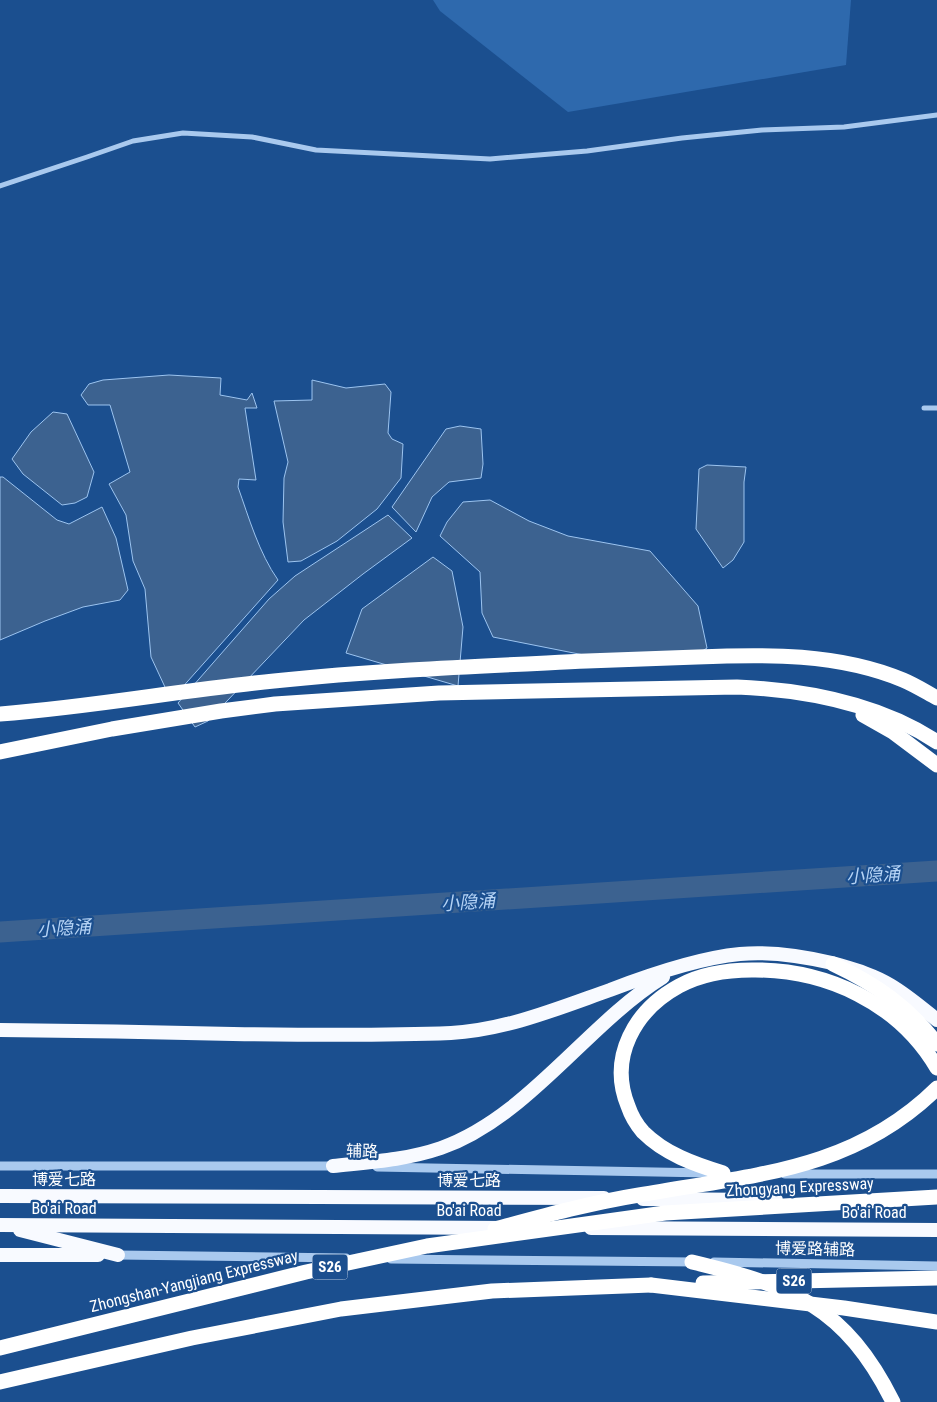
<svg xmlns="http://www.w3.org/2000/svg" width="937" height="1402" font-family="'Roboto Condensed','Noto Sans SC',sans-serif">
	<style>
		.green { fill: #2e69ad }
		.water { fill: #3c6290; stroke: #9cc4f0 }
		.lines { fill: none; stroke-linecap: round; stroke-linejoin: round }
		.river { stroke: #3c6290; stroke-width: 21 }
		.minor { stroke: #a9c9ee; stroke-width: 5 }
		.tertiary { stroke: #a9c9ee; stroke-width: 9 }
		.trunk { stroke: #f8faff; stroke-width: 14 }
		.motorway { stroke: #fff; stroke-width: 15 }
		.motorway-bridge { stroke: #fff; stroke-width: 15 }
		.labels { text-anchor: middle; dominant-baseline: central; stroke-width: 4.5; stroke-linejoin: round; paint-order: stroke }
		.shield { fill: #1b4f8f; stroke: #bbcadd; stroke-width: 1 }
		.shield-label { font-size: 15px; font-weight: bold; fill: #fff }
		.street-label { font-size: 16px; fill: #fff; stroke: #1b4f8f }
		.water-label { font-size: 18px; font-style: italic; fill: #b5d3f5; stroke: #1b4f8f }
	</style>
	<rect width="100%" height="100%" fill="#1b4f8f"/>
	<path class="green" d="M 433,0 L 851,0 L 846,65 L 568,112 L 440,11 Z"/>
	<g class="water">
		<path d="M 169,375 L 221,378 L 220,395 L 247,400 L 252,393 L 257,408 L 245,408 L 256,480 L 239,479 L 238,487 C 249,518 259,553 278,580 L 171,700 L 151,657 L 145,589 L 133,561 L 126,515 L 109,484 L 130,472 L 110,405 L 88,405 L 81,395 L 89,384 L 103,380 Z"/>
		<path d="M 312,380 L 346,388 L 385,384 L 391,392 L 388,433 L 392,439 L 403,444 L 401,478 L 377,509 L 337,541 L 301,561 L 288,562 L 283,522 L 284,478 L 288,462 L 274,401 L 312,400 Z"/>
		<path d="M 53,412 L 67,414 L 94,472 L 87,497 L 75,503 L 62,505 L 23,474 L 12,459 L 31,432 Z"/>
		<path d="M 460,426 L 481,429 L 483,464 L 481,478 L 449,482 L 432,497 L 416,532 L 392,507 L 446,429 Z"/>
		<path d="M 707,465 L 746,467 L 744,482 L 744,542 L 733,560 L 723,568 L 696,529 L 699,469 Z"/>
		<path d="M 0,477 L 3,477 L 57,520 L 69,524 L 102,507 L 116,538 L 128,590 L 120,600 L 83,607 L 45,621 L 0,640 Z"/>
		<path d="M 490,500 L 529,521 L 568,536 L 650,551 L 698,606 L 707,648 L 690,659 L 604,659 L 493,637 L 482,613 L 480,572 L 440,536 L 447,522 L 463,502 Z"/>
		<path d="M 388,515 L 412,538 L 363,574 L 304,620 L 208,721 L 195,727 L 178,703 L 269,599 L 295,576 Z"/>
		<path d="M 433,557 L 452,571 L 463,627 L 458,686 L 346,653 L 362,609 Z"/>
	</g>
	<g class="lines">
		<path class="river" d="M 0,932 L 937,871"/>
		<g class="minor">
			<path d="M 0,186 L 87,157 L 133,141 L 183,133 L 252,137 L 316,150 L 490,159 L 587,151 L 682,138 L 762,130 L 844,127 L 937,115"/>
			<path d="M 924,408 L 937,408"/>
		</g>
		<g class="tertiary">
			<path d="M 0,1166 L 337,1166"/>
			<path d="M 377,1167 L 709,1173"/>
			<path d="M 785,1174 L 937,1174"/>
			<path d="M 118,1255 L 346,1258"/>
			<path d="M 391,1259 L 696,1262"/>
			<path d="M 714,1262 L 937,1266"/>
		</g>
		<g class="trunk">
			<path d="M 0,1030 C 78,1031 155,1032 233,1034 C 305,1035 379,1036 451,1033 C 506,1030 559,1008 610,990 C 649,975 698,958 740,954 C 771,951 802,956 832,963 C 852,969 872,974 890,985 C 907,995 922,1008 937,1020"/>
			<path d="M 333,1166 C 370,1162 406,1160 441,1148 C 528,1117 586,1025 663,977"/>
			<path d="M 0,1196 L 604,1198"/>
			<path d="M 643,1199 L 776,1200"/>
			<path d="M 0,1225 L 507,1228"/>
			<path d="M 591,1228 L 937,1230"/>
			<path d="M 20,1230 L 118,1255"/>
			<path d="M 0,1255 L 98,1255"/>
		</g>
		<g class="motorway">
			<path d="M 0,714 C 92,707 182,690 274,681 C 378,670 483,666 587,661 C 624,660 660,658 697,657 C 766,654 838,653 903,680 C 915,685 926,692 937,698"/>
			<path d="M 863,715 L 893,732 L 937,765"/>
			<path d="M 0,752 L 112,729 L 221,711 L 275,704 L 439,693 L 737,687 C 806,690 878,703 937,742"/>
			<path d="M 833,964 C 875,984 908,1006 937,1044"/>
			<path d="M 723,1173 C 694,1164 665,1154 643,1132 C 636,1124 631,1115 628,1106 C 608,1057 635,1010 679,986 C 701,974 728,970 752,970 C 826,969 899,1003 937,1068"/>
			<path d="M 692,1262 C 792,1286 845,1306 893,1402"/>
			<path d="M 0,1382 L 192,1338 L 341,1309 L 492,1291 L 651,1285"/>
		</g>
		<g class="motorway-bridge">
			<path d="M 495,1229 C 543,1216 590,1203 639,1195 C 749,1175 852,1172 937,1088"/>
			<path d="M 703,1283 L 937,1278"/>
			<path d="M 651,1285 L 844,1308 L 937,1322"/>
			<path d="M 0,1348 L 306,1272 L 427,1246 L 665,1213 L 937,1197"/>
		</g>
	</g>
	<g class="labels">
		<g class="shield">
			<rect x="312.5" y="1254.5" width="35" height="25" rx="4"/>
			<rect x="776.5" y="1268.5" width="35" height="25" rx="4"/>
		</g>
		<g class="shield-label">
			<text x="330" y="1267">S26</text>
			<text x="794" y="1281">S26</text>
		</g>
		<g class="street-label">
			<text transform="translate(362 1151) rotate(1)">辅路</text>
			<text x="64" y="1179">博爱七路</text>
			<text x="469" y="1180">博爱七路</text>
			<text transform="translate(800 1187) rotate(-3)">Zhongyang Expressway</text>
			<text x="64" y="1208">Bo'ai Road</text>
			<text x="469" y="1210">Bo'ai Road</text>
			<text x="874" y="1212">Bo'ai Road</text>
			<text transform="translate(815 1249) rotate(1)">博爱路辅路</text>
			<text transform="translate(194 1281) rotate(-14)">Zhongshan-Yangjiang Expressway</text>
		</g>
		<g class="water-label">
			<text transform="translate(873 875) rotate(-4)">小隐涌</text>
			<text transform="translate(468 902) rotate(-4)">小隐涌</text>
			<text transform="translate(64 928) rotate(-4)">小隐涌</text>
		</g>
	</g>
</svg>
